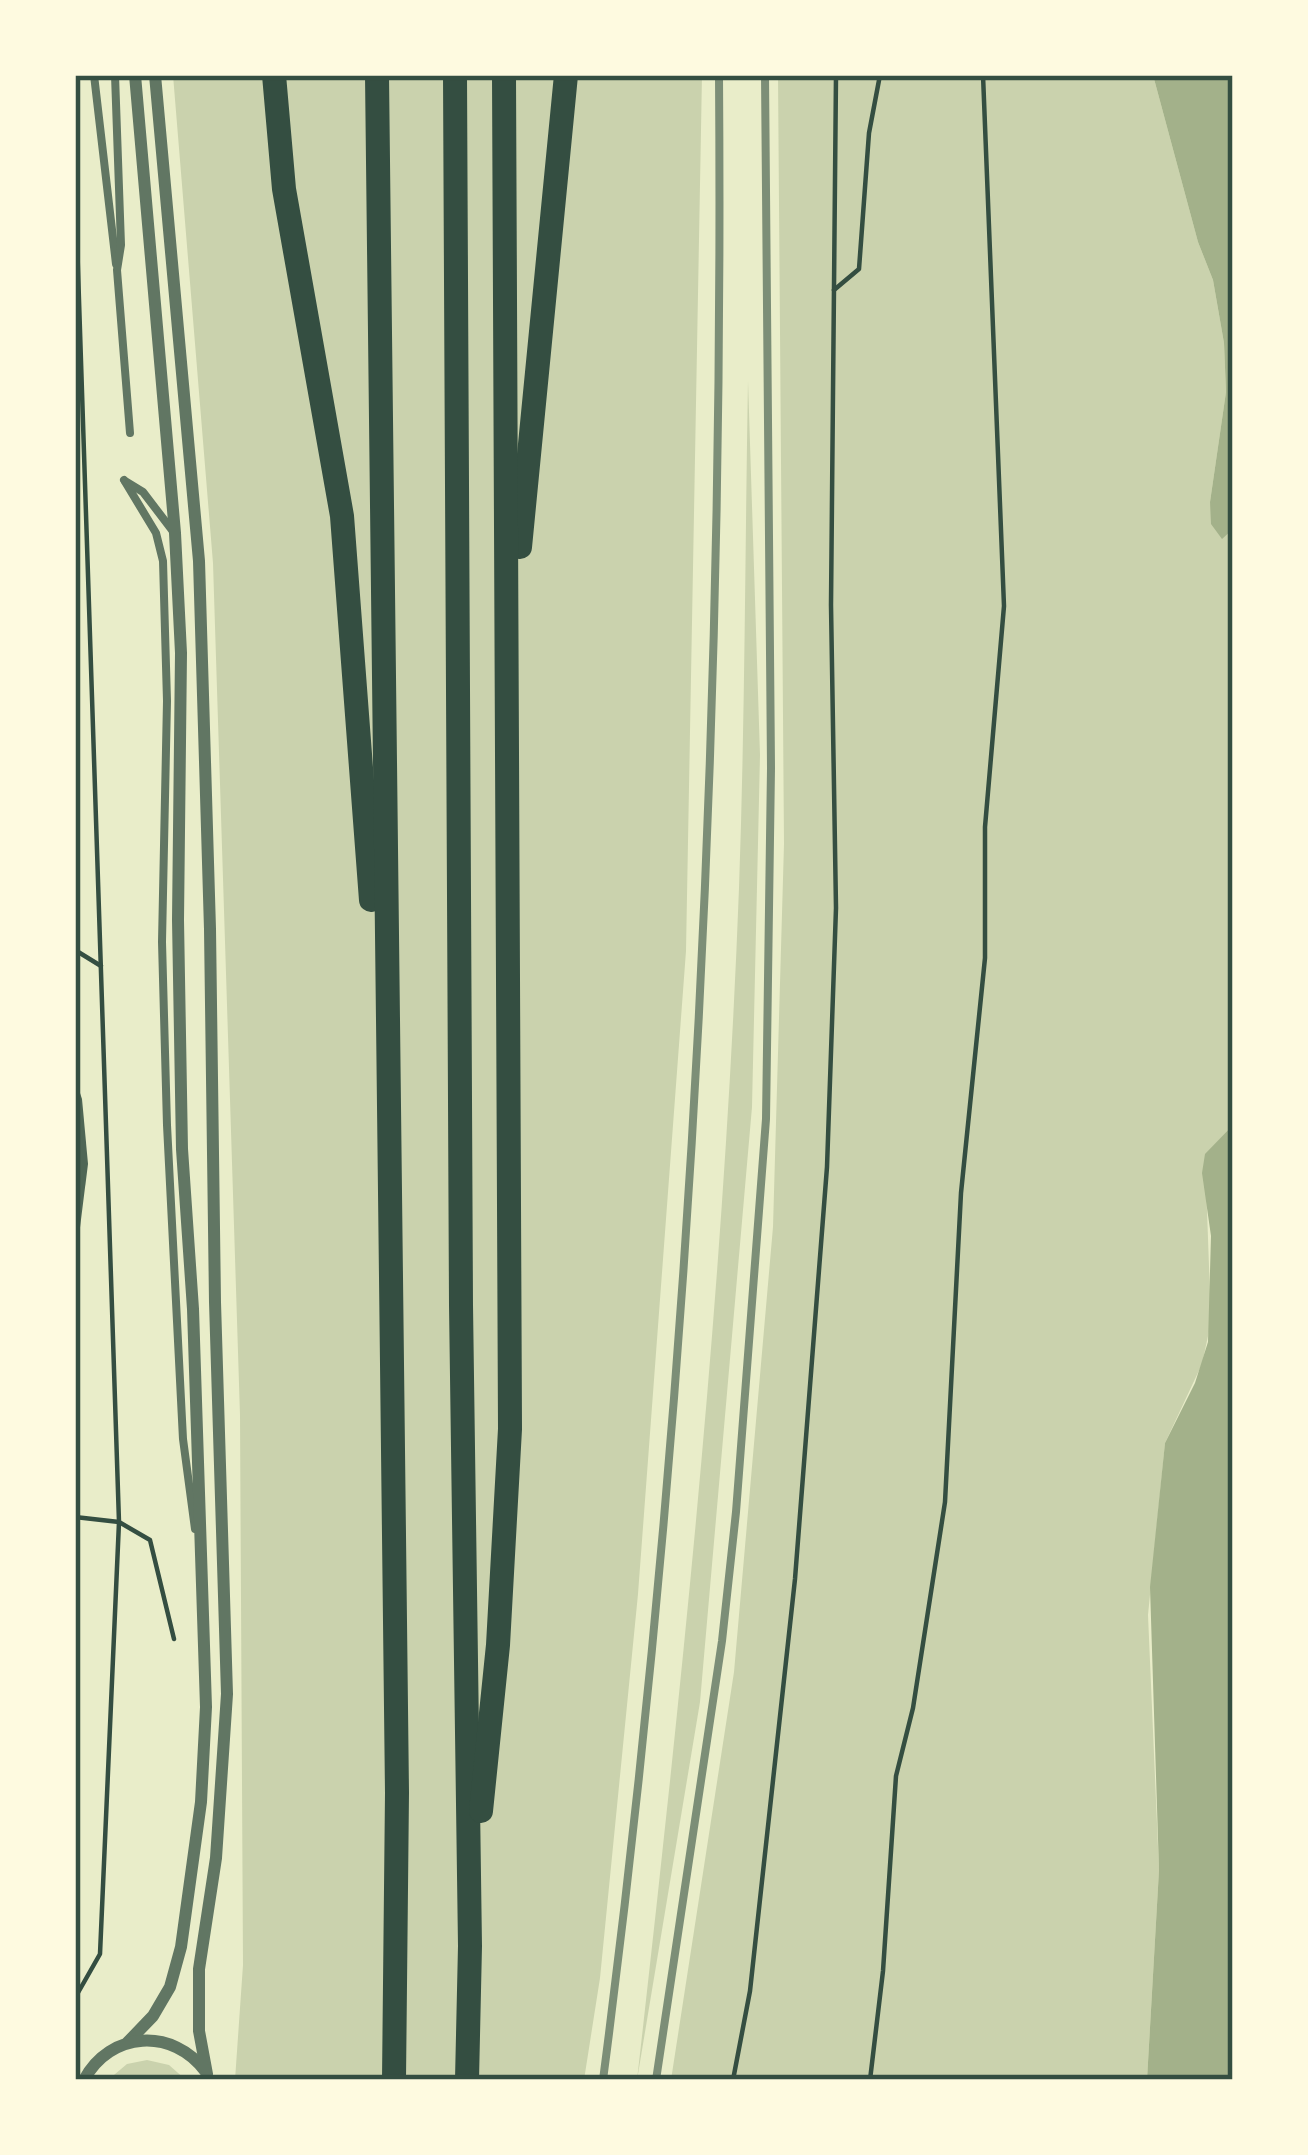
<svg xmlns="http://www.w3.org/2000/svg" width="1308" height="2155" font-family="Montserrat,sans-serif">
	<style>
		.green { fill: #cad2ad }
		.water { fill: #a3b18a }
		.building { fill: #4f6655 }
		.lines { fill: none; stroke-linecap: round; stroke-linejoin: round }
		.path { stroke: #344e41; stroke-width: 4.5 }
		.service { stroke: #617663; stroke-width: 8 }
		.minor { stroke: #617663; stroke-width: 12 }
		.motorway { stroke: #344e41; stroke-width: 24 }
		.rail { stroke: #7c8e77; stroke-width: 8 }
		.neatline { fill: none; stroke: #344e41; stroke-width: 4.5 }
	</style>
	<rect width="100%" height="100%" fill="#e9edc9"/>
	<g class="green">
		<path d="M 173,75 L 702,75 L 686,951 L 638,1594 L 600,1978 L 584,2080 L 235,2080 L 243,1965 L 240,1415 L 213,563 Z"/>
		<path d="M 778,75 L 1153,75 L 1198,242 L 1213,280 L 1224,343 L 1226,392 L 1210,502 L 1222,538 L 1233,529 L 1233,1125 L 1205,1155 L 1211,1322 L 1202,1364 L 1165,1443 L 1148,1615 L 1159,1870 L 1147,2080 L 671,2080 L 734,1672 L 773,1227 L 784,844 Z"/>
		<path d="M 748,381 L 760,755 L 752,1107 L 700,1702 L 637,2080 C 682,1684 724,1287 739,888 C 745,719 745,550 748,381 Z"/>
		<path d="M 147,2060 L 169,2065 L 186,2080 L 108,2080 L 127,2064 Z"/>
	</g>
	<g class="water">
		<path d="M 1153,75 L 1233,79 L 1233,529 L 1222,539 L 1211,524 L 1210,502 L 1226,392 L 1224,343 L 1213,280 L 1198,242 Z"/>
		<path d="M 1233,1125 L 1233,2080 L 1147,2080 L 1159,1870 L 1150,1587 L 1165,1443 L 1195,1383 L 1208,1342 L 1211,1236 L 1202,1173 L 1205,1154 Z"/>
	</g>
	<path class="building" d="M 75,1078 L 82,1099 L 88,1164 L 77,1251 Z"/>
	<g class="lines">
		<g class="path">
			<path d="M 75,178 L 119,1522 L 100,1954 L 75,1998"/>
			<path d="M 834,290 L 859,269 L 869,133 L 880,75"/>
			<path d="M 75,950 L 101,966"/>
			<path d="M 75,1517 L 119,1522 L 150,1540 L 174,1639"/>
			<path d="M 733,2080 L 750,1991 L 795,1579 L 827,1167 L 836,908 L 831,605 L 836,75"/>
			<path d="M 870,2080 L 883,1971 L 896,1776 L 913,1708 L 945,1502 L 961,1193 L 985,958 L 985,827 L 1004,606 L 983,75"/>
		</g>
		<g class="service">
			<path d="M 94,75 L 116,264"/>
			<path d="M 115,75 L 121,245 L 117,270 L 130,433"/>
			<path d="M 124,480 L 156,533 L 163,561 L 167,701 L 162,942 L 167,1125 L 183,1439 L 195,1529"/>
			<path d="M 125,481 L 143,492 L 172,530"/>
		</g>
		<g class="minor">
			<path d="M 155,75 L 199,561 L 210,929 L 215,1302 L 227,1694 L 216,1858 L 199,1969 L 199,2031 L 207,2074"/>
			<path d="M 128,2042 L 153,2016 L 170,1987 L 181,1947 L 201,1802 L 206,1707 L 193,1309 L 182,1149 L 178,920 L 181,653 L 175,533 L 135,75"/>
			<path d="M 84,2080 C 110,2031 173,2027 206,2072"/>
		</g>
		<g class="motorway">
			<path d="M 274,75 L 284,189 L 342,516 L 371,900"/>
			<path d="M 377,75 L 397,1793 L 394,2080"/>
			<path d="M 455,75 L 461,1305 L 470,1946 L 467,2080"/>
			<path d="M 520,547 L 566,75"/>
			<path d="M 481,1811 L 498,1645 L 510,1429 L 504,75"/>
		</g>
		<g class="rail">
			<path d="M 603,2080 C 690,1415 724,745 719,75"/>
			<path d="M 656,2080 L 722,1641 L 736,1512 L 766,1119 L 771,768 L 765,75"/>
		</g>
	</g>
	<rect width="1308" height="2155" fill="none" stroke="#fefae0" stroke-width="156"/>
	<rect x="78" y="78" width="1152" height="1999" class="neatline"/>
</svg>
